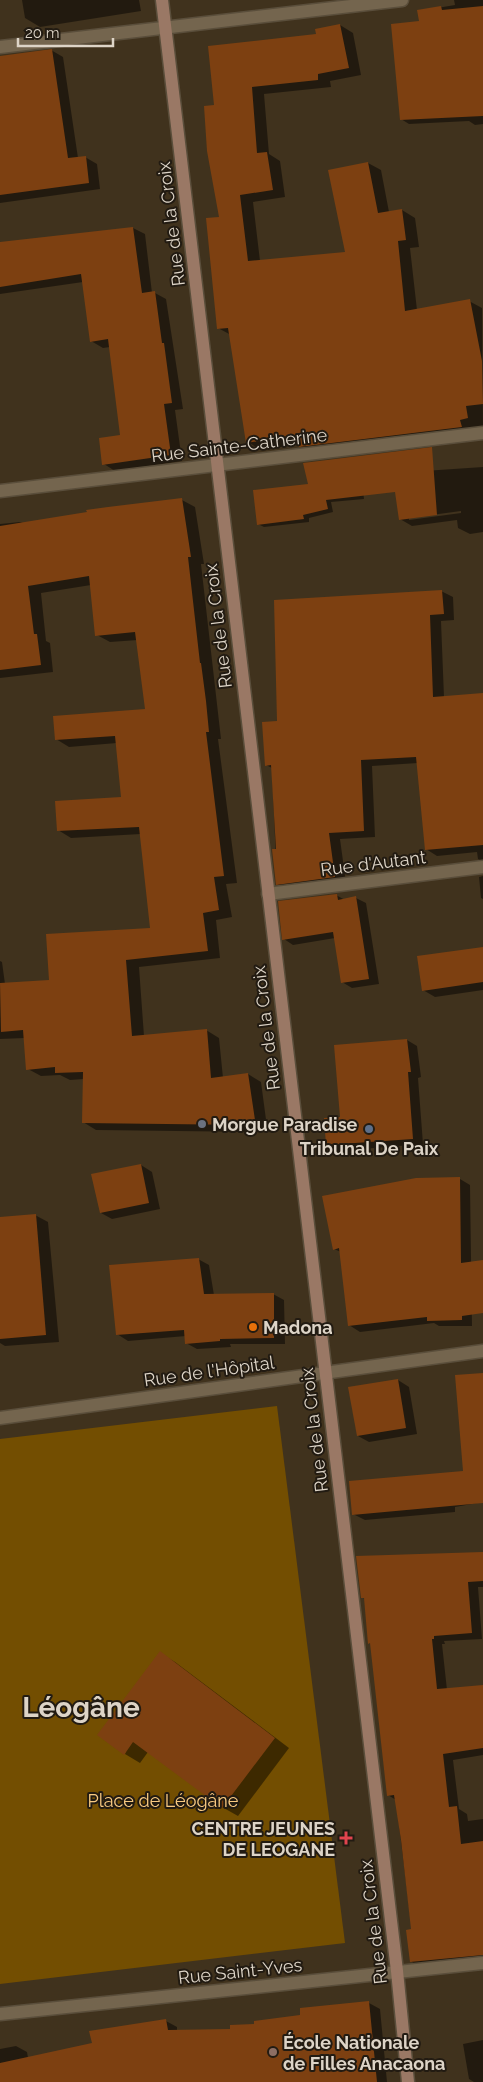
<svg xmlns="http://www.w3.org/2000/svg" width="483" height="2082" font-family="Raleway,sans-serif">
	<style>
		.green { fill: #734e01 }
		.shadow { fill: #0007; fill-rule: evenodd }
		.building { fill: #7d4011 }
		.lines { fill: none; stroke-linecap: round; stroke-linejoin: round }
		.street-casing { stroke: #5a4e3b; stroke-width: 15 }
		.secondary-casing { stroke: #5a4e3b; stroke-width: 15 }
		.street { stroke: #74654e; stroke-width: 12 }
		.secondary { stroke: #9a7865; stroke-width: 12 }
		.worship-dot { fill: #6b7280; stroke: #221b12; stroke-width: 2 }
		.service-dot { fill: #5c6f8a; stroke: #221b12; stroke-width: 2 }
		.food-dot { fill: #e8710a; stroke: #221b12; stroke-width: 2 }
		.health-dot { fill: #e0444e; stroke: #221b12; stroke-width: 2 }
		.education-dot { fill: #8d6e63; stroke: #221b12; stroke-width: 2 }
		.labels { text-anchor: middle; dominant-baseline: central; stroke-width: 4; stroke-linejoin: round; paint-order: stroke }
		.street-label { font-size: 18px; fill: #ddd4c7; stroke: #221b12 }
		.poi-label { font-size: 18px; font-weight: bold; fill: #ddd4c7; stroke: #221b12; text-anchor: start }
		.park-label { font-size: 18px; fill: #f9ca81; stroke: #221b12 }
		.town-label { font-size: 28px; font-weight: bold; fill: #ddd4c7; stroke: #221b12 }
	</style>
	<rect width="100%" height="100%" fill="#40321d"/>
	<path class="green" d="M 277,1406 L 345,1943 L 0,1984 L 0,1439 Z"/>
	<g class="shadow">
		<path d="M 22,0 L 139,0 L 141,11 L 40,27 L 25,18 Z"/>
		<path d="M 454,0 L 483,0 L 483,124 L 475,125 L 469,121 L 409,124 L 401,119 L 421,22 L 419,11 L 455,5 Z"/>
		<path d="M 340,25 L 353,33 L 361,75 L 330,81 L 331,87 L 264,94 L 269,154 L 280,161 L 285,197 L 253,202 L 260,261 L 347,253 L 368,163 L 381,170 L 389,212 L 402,210 L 415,218 L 419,247 L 410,248 L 417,310 L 469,301 L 482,308 L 483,428 L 313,454 L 300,446 L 300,444 L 261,450 L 248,442 L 231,335 L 218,328 L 220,218 L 215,106 L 317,35 Z"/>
		<path d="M 51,50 L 63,57 L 78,158 L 85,157 L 97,164 L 100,189 L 0,203 L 0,58 Z"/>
		<path d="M 133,228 L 145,234 L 152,293 L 155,293 L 166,299 L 183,409 L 175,410 L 182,461 L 115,471 L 104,464 L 121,436 L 110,347 L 103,348 L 91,341 L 83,282 L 0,294 L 0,243 Z"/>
		<path d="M 360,461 L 364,499 L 331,502 L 333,512 L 309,518 L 309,522 L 264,527 L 258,524 L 310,485 Z"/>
		<path d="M 483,467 L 483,532 L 470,534 L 458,528 L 457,520 L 412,526 L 400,519 L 394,473 ZM 461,511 L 461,513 L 409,520 L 409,518 Z"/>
		<path d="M 182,500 L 195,507 L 204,564 L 201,564 L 221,739 L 218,739 L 237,883 L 226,884 L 232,917 L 216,920 L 220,958 L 139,967 L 144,1036 L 206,1030 L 219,1038 L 223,1078 L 248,1074 L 261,1082 L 267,1127 L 261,1128 L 262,1132 L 96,1130 L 83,1122 L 84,1079 L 70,1080 L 60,1075 L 41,1076 L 28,1069 L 25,1038 L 0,1039 L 0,961 L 2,962 L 5,984 L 50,981 L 152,929 L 141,834 L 71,838 L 58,830 L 122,798 L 117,743 L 69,747 L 56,739 L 147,710 L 138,640 L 110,642 L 97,635 L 91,585 L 41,593 L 46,641 L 50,643 L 53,672 L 0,678 L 0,524 L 20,522 L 23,523 Z"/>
		<path d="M 441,591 L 453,597 L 454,620 L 441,621 L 444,697 L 483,694 L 483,862 L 478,859 L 477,852 L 437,856 L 426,849 L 418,763 L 372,766 L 375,837 L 340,839 L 346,883 L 289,891 L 277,884 L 272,768 L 266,765 L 279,722 Z"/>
		<path d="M 483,876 L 483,899 L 481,898 L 479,877 Z"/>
		<path d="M 336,895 L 345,900 L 356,898 L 366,903 L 379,984 L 352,988 L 342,982 L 335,938 L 293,945 L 284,939 Z"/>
		<path d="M 483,948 L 483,990 L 435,997 L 423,990 Z"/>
		<path d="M 407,1040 L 417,1046 L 421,1077 L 418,1078 L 423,1144 L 338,1151 L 327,1145 L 342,1118 Z"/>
		<path d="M 141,1165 L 152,1172 L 160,1209 L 112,1219 L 101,1213 Z"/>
		<path d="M 460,1179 L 470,1185 L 472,1326 L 439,1326 L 434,1323 L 360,1332 L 349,1325 L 341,1252 L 334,1249 Z"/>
		<path d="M 35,1215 L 48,1222 L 59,1342 L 5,1346 L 0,1343 L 0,1218 Z"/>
		<path d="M 198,1259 L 209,1265 L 214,1295 L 273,1294 L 284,1300 L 285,1344 L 230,1344 L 231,1347 L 197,1349 L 186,1343 L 186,1336 L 128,1341 L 117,1334 Z"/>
		<path d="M 483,1374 L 483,1502 L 455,1507 L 455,1512 L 365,1520 L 353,1514 L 465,1472 Z"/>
		<path d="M 398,1380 L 409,1387 L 417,1434 L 369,1442 L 358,1436 Z"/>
		<path d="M 483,1558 L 483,1587 L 478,1587 L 482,1639 L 444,1641 L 445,1644 L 442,1644 L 447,1690 L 483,1686 L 483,1755 L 453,1760 L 459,1809 L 467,1814 L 468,1821 L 483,1819 L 483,1962 L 422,1968 L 412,1962 L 412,1931 L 396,1800 L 388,1795 L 371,1643 L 369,1643 L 366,1600 L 362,1597 Z"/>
		<path d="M 160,1653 L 175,1662 L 289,1748 L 238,1816 L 222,1807 L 148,1752 L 140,1763 L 125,1754 Z"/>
		<path d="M 369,2003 L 380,2009 L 387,2082 L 0,2082 L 0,2049 L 16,2046 L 27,2052 L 28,2058 L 93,2044 L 166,2021 L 177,2027 L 177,2031 L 232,2030 Z"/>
		<path d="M 483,2040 L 483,2082 L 474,2082 L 469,2079 L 463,2044 Z"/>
	</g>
	<g class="building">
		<path d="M 441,6 L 442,10 L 483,6 L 483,116 L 400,120 L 391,24 L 419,21 L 417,10 Z"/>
		<path d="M 340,24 L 349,68 L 318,74 L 318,80 L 252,87 L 257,153 L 267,152 L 273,190 L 240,195 L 248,261 L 345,252 L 328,170 L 368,162 L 378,213 L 402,209 L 406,240 L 398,241 L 405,311 L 470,299 L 482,361 L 483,404 L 466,406 L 468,418 L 460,420 L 462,427 L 299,447 L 296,436 L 246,443 L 228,328 L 217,329 L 206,218 L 219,217 L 207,151 L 204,106 L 214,105 L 208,46 L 316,34 L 315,29 Z"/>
		<path d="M 52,49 L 68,158 L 86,156 L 89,183 L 0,195 L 0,56 Z"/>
		<path d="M 133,227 L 142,293 L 155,291 L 162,343 L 164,343 L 172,403 L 164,404 L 171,455 L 102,465 L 99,438 L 120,435 L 108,339 L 90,342 L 81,274 L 0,287 L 0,242 Z"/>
		<path d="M 432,447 L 437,515 L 399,520 L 395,492 L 326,500 L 328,509 L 303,515 L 304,519 L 257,525 L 253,490 L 308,484 L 303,463 Z"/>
		<path d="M 182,498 L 191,557 L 188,557 L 200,663 L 201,663 L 206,701 L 209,732 L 206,732 L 224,876 L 214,877 L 219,910 L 203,913 L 208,951 L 126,960 L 132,1036 L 207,1029 L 211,1078 L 248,1073 L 255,1120 L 248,1121 L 249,1125 L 82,1123 L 83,1072 L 55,1073 L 55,1067 L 26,1070 L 23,1030 L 1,1032 L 0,983 L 49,980 L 46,934 L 150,928 L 139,827 L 57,831 L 55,801 L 121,797 L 115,736 L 55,740 L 53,716 L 145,709 L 135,632 L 95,636 L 89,576 L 28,586 L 34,634 L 37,634 L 41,665 L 0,670 L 0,526 L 87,512 L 86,510 L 108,507 Z"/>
		<path d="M 442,590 L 444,614 L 430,615 L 433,697 L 483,693 L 483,845 L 425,850 L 416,757 L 361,760 L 364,831 L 329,833 L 335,877 L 276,885 L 272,849 L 276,849 L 271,765 L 265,766 L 262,722 L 277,721 L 274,600 Z"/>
		<path d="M 337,894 L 338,900 L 356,896 L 369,979 L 341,983 L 333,932 L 282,940 L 278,901 Z"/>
		<path d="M 483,947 L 483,982 L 422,991 L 417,956 Z"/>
		<path d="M 407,1039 L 411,1072 L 408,1072 L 413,1139 L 326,1145 L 324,1118 L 340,1117 L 334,1045 Z"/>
		<path d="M 141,1164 L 149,1203 L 100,1213 L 91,1174 Z"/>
		<path d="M 460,1177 L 461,1263 L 483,1260 L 483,1313 L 462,1316 L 462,1320 L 427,1321 L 427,1317 L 348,1326 L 339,1248 L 333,1250 L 322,1196 L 416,1178 Z"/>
		<path d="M 36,1214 L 46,1335 L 0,1339 L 0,1217 Z"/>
		<path d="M 199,1258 L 204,1294 L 274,1293 L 274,1338 L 220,1339 L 220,1341 L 185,1344 L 184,1330 L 116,1335 L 109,1265 Z"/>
		<path d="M 483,1373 L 483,1503 L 352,1515 L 349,1481 L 463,1471 L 455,1375 Z"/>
		<path d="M 398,1379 L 406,1428 L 357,1436 L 348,1387 Z"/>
		<path d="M 483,1552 L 483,1581 L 468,1582 L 472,1633 L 434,1636 L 434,1639 L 432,1639 L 437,1689 L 483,1685 L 483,1748 L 443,1754 L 449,1807 L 457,1806 L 461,1844 L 483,1841 L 483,1955 L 410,1962 L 406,1930 L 411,1929 L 401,1840 L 394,1795 L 387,1796 L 370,1643 L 368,1644 L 364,1598 L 361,1598 L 356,1556 Z"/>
		<path d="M 160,1651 L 275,1738 L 222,1808 L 133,1742 L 124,1755 L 97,1735 Z"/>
		<path d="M 369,2001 L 377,2082 L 0,2082 L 0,2063 L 92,2043 L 89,2031 L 166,2019 L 168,2030 L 230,2029 L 230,2025 L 254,2024 L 254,2021 L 300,2015 L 300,2008 Z"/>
	</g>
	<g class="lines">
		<g class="street-casing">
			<g id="street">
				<path d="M 0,47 L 402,0"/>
				<path d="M 0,491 L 483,433"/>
				<path d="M 268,894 L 483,867"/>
				<path d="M 0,1418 L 483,1351"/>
				<path d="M 0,2014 L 483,1963"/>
			</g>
		</g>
		<g class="secondary-casing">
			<path id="secondary" d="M 162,0 L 397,1971 L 408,2082"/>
		</g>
		<use href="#street" class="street"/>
		<use href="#secondary" class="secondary"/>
	</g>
	<circle class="worship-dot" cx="202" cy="1124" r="5"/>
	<circle class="service-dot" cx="369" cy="1129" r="5"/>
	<circle class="food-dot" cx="253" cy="1327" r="5"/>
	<path class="health-dot" d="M343.5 1830.5h5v5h5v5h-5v5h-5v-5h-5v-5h5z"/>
	<circle class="education-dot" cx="273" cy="2052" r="5"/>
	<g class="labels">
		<g class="street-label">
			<text transform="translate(171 224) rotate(-97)">Rue de la Croix</text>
			<text transform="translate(239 445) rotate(-7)">Rue Sainte-Catherine</text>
			<text transform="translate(218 626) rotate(-97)">Rue de la Croix</text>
			<text transform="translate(373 863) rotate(-7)">Rue d'Autant</text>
			<text transform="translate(266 1028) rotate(-97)">Rue de la Croix</text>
			<text transform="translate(209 1371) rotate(-8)">Rue de l'Hôpital</text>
			<text transform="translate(314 1430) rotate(-97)">Rue de la Croix</text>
			<text transform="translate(373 1922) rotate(-97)">Rue de la Croix</text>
			<text transform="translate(240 1971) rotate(-6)">Rue Saint-Yves</text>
		</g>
		<g class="poi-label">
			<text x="212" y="1124">Morgue Paradise</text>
			<text x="369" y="1148" text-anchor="middle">Tribunal De Paix</text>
			<text x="263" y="1327">Madona</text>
			<text x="335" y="1828" text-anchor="end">CENTRE JEUNES<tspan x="335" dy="21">DE LEOGANE</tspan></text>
			<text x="283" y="2042">École Nationale<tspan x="283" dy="21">de Filles Anacaona</tspan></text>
		</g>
		<g class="park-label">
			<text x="163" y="1800">Place de Léogâne</text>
		</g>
		<g class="town-label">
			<text x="81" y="1707">Léogâne</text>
		</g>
	</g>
	<path d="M18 38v8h95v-8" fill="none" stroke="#ddd4c7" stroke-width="2.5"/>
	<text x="25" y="38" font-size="15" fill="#ddd4c7" stroke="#221b12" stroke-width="4" paint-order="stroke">20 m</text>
</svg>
